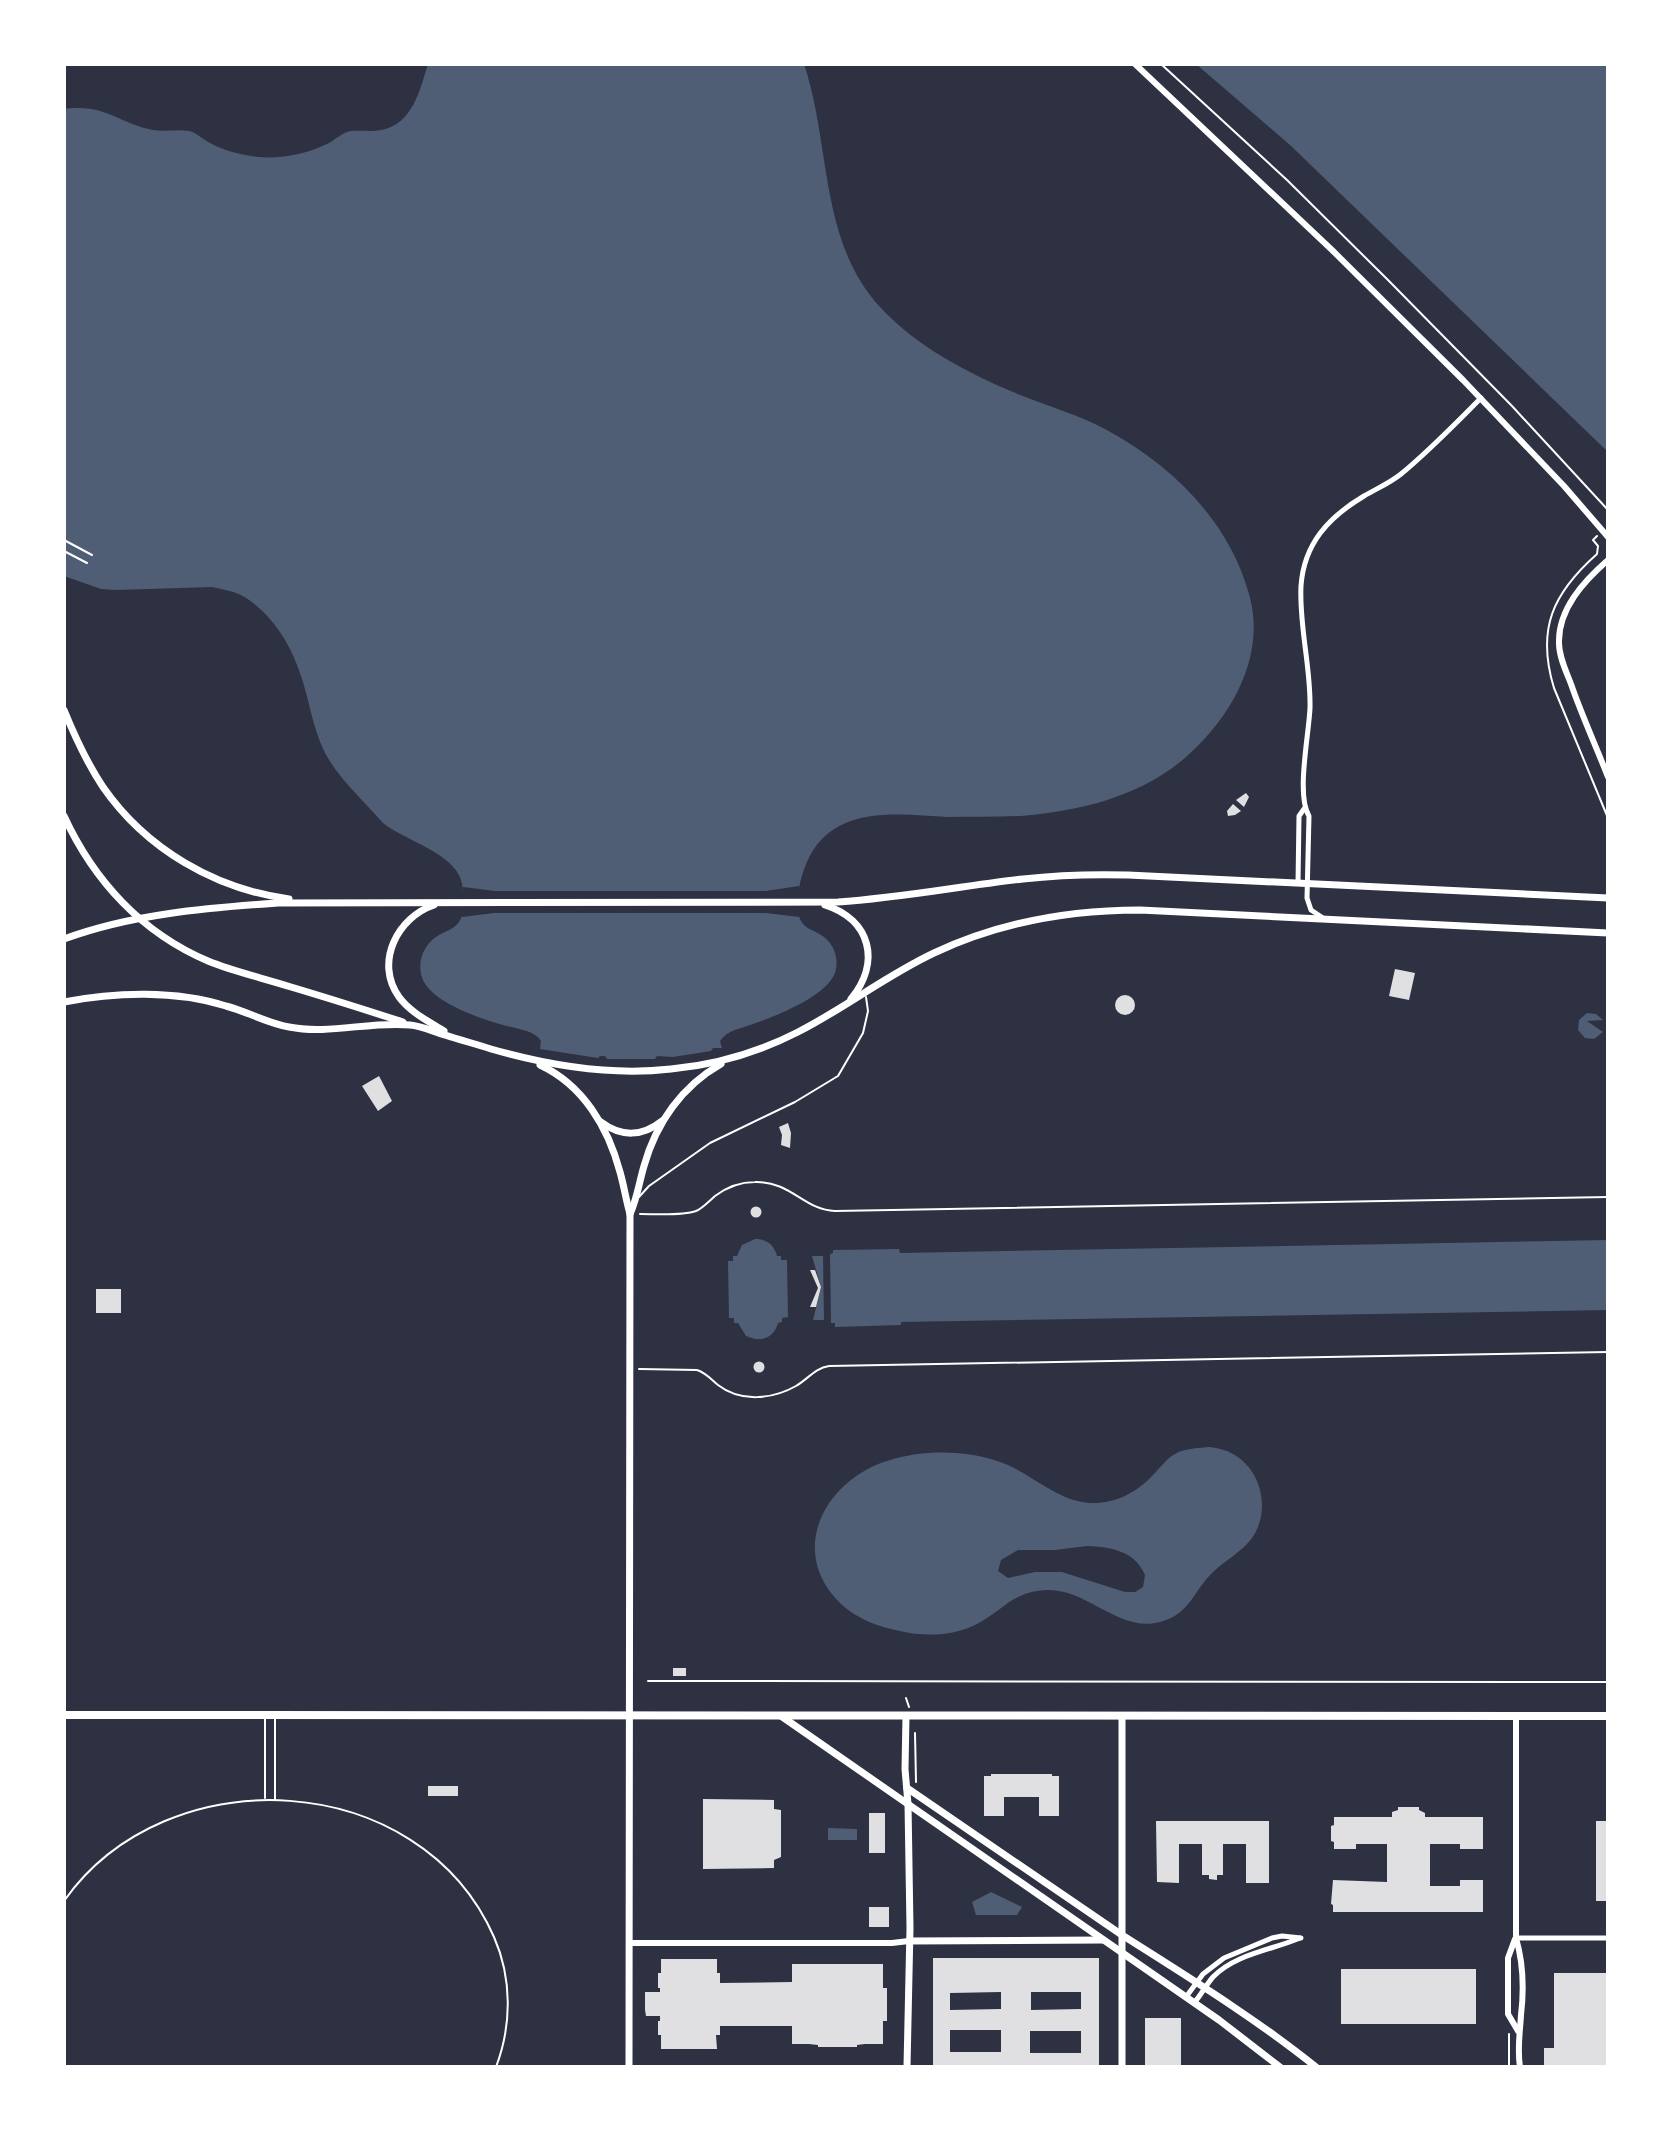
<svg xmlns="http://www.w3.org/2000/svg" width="1672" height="2131" font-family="'Noto Serif',serif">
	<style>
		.water { fill: #4f5d75; fill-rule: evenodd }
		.pier { fill: #2d3142 }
		.building { fill: #e0e0e3; fill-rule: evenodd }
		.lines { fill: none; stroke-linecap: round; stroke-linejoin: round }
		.path { stroke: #fff; stroke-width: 2 }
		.service { stroke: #fff; stroke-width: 2 }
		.minor { stroke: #fff; stroke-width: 5 }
		.tertiary { stroke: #fff; stroke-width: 6 }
		.secondary { stroke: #fff; stroke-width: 7 }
		.primary { stroke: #fff; stroke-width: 7 }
		.trunk { stroke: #fff; stroke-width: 8 }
	</style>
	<rect width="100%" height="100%" fill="#2d3142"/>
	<g class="water">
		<path d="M 428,64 L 804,64 C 831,144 819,241 880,307 C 918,348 971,375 1023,396 C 1050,407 1079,415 1105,429 C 1171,464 1229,521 1249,594 C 1267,656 1231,718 1185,758 C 1139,797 1080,811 1021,816 C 997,817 972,817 948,817 C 903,815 844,805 814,849 C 803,864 789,910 804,925 C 809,930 818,932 824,937 C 837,947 841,967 831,980 C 816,1001 771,1018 747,1026 C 736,1030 727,1031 720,1041 L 722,1048 L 713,1048 L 711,1051 L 673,1057 L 657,1056 L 655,1059 L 607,1059 L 605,1056 L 600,1056 L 598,1058 L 540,1049 L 541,1041 C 534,1030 516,1029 503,1025 C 481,1019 435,1003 424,982 C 415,965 423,944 439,935 C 446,931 454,929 459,922 C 464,915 463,906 463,898 C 463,892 463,886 461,880 C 453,853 404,840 383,823 C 364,801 339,779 325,753 C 311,725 309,694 297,665 C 287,638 268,610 241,595 C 232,591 221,589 212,587 L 116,590 L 101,589 L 64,576 L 64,109 C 105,103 118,123 153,130 C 165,132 177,129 189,131 C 195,132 200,137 205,140 C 221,150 240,155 258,157 C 282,159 307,154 329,143 C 336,139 343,132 351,131 C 361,130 371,132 381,130 C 412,125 420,90 428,64 Z"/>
		<path d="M 1196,64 L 1608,64 L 1608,452 L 1290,145 Z"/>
		<path d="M 1587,1013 L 1596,1014 L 1603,1020 L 1587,1021 L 1603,1032 L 1594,1039 L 1585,1038 L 1578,1030 L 1579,1020 Z"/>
		<path d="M 755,1239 C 767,1239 774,1245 777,1256 L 781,1256 L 781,1260 L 787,1260 L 788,1317 L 782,1318 L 782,1322 L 778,1323 C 774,1338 761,1343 746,1336 L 738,1323 L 734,1323 L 734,1318 L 729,1318 L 728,1261 L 733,1261 L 733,1256 L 737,1256 L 742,1245 Z"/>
		<path d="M 1608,1240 L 1608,1310 L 901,1322 L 901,1325 L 835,1327 L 835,1323 L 831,1323 L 830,1254 L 833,1253 L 833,1250 L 899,1249 L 900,1253 Z"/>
		<path d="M 812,1256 L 823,1256 L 824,1320 L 813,1320 L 821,1287 Z"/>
		<path d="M 1210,1447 C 1218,1448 1226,1450 1233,1454 C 1262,1470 1271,1511 1252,1538 C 1242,1552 1224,1561 1211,1574 C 1193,1592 1190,1614 1160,1622 C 1119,1633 1087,1588 1046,1590 C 1012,1592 1004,1610 977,1624 C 955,1636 924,1637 900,1631 C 879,1627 857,1619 841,1604 C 786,1551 825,1479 890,1460 C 927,1449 972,1450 1008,1465 C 1035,1477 1059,1501 1090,1503 C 1115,1504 1136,1493 1153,1475 C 1160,1468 1167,1458 1175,1454 C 1185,1448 1199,1448 1210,1447 ZM 1087,1546 C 1111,1547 1135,1551 1145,1575 L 1143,1587 L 1135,1592 L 1125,1592 L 1062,1572 L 1035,1572 L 1008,1578 L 998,1571 L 1001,1560 L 1018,1550 L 1055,1550 Z"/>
		<path d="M 828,1828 L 857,1829 L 857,1840 L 828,1840 Z"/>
		<path d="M 991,1892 L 1022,1907 L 1017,1915 L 976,1915 L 972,1902 Z"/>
	</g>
	<path class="pier" d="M 799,886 L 799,917 L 766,913 L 494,913 L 462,917 L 463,887 L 495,891 L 766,891 Z"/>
	<g class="building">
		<path d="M 1246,793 L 1249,797 L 1244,807 L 1236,800 Z"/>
		<path d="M 1233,804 L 1241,811 L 1235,815 L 1228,816 L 1227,811 Z"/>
		<path d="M 1395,969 L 1415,973 L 1409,1000 L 1389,996 Z"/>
		<circle cx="1125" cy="1005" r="10"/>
		<path d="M 379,1076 L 392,1101 L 378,1111 L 362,1086 Z"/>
		<path d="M 788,1123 L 791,1133 L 790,1148 L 781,1145 L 782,1135 L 779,1127 Z"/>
		<circle cx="756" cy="1212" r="5.5"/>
		<path d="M 810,1270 L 815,1270 L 821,1287 L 816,1307 L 810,1307 L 818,1288 Z"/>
		<rect x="96" y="1289" width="25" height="24"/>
		<circle cx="759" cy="1367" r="5.5"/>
		<rect x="673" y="1668" width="13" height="8"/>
		<path d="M 991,1774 L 1052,1774 L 1052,1776 L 1059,1776 L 1059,1816 L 1039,1816 L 1039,1797 L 1004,1797 L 1004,1816 L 984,1816 L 984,1776 L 991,1776 Z"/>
		<rect x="428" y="1786" width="30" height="10"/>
		<path d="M 703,1799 L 774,1800 L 774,1809 L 781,1810 L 781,1857 L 774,1860 L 774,1868 L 703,1869 Z"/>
		<path d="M 1398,1807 L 1419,1807 L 1419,1810 L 1425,1813 L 1425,1817 L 1483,1817 L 1483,1849 L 1460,1849 L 1460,1844 L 1430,1844 L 1430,1886 L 1460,1886 L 1460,1880 L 1483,1880 L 1483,1912 L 1333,1912 L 1333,1905 L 1331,1904 L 1333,1880 L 1387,1882 L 1387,1844 L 1356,1844 L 1356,1849 L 1334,1849 L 1334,1842 L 1331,1841 L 1331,1826 L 1334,1825 L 1334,1817 L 1392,1817 L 1392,1812 L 1398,1810 Z"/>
		<rect x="869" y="1813" width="16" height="40"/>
		<path d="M 1156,1821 L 1269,1821 L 1269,1883 L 1246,1883 L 1246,1844 L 1223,1844 L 1223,1875 L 1217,1875 L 1217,1880 L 1209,1879 L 1209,1875 L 1202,1875 L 1202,1844 L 1179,1844 L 1179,1883 L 1157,1882 Z"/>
		<rect x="1596" y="1821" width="12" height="80"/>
		<rect x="869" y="1907" width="20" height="20"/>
		<path d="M 933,1958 L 1099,1958 L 1099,2067 L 933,2067 ZM 1001,1992 L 1001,2009 L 950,2010 L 950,1993 ZM 1031,1992 L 1081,1992 L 1081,2009 L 1031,2010 ZM 950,2030 L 1001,2030 L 1001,2052 L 950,2052 ZM 1030,2031 L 1081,2031 L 1081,2053 L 1030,2053 Z"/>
		<path d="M 661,1959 L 717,1959 L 717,1973 L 720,1973 L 720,1983 L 792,1982 L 792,1964 L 883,1964 L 883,1988 L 887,1988 L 887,2021 L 883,2021 L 883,2044 L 865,2044 L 857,2045 L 857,2047 L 818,2047 L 818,2045 L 809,2044 L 792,2044 L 792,2026 L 720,2026 L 720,2035 L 716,2035 L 717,2049 L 661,2049 L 661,2035 L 658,2035 L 658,2021 L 660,2021 L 660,2016 L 646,2016 L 645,2010 L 645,1992 L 660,1992 L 660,1988 L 658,1988 L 658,1973 L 661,1973 Z"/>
		<rect x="1341" y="1969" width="135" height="55"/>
		<path d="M 1554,1973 L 1608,1973 L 1608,2067 L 1544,2067 L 1544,2048 L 1554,2048 Z"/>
		<rect x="1145" y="2018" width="36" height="49"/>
	</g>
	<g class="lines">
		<g class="path">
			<path d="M 1161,64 L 1287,180 L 1388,280 L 1512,406 L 1608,510"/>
			<path d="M 1597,536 L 1593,540 L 1598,546 L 1597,554 C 1553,593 1536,629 1554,688 L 1608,818"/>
			<path d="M 64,540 L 92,555"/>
			<path d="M 64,551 L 87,563"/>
			<path d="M 640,1214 C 655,1214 682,1216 696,1211 C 703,1208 709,1201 715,1196 C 727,1187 741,1182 755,1182 C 791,1181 804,1210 835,1211 L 1608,1197"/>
			<path d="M 639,1369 L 697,1370 C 706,1373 711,1379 718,1385 C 741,1403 773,1399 796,1386 C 808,1379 815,1368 829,1366 L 1608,1352"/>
			<path d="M 648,1681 L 1608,1682"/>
			<path d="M 906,1698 L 909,1707"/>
			<path d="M 915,1733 L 916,1782"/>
			<path d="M 1509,2034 L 1509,2067"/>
		</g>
		<g class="service">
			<path d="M 639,1197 L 649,1186 L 710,1143 L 795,1102 L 838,1076 L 863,1033 L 868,1011 L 866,997"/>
			<path d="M 265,1798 L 265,1717"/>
			<path d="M 275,1799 L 275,1717"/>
			<path d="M 64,1901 C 167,1755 420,1768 494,1937 C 512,1978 512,2025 496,2067"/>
		</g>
		<g class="minor">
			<path d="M 1298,883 L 1299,816 L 1304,809"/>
			<path d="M 1323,918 L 1311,910 L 1307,898 L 1309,816 C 1296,795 1309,734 1310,708 C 1311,667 1299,627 1301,586 C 1304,543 1329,517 1364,496 C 1376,489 1390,483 1401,474 C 1429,451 1455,424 1481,398"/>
			<path d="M 1516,1938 L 1608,1938"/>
			<path d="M 1186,1997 L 1203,1974 L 1224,1958 L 1272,1938 L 1282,1936 L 1301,1938"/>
			<path d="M 1194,2003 C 1201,1995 1206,1985 1213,1977 C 1235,1954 1272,1950 1300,1938"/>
		</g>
		<g class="tertiary">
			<path d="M 1135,64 L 1332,250 L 1463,380 L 1564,486 L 1608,537"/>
			<path d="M 1608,560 C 1584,581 1558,609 1559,643 C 1559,657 1566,671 1571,684 C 1582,716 1596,746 1608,777"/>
			<path d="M 1516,1716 L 1516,1938 C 1523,1962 1524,1990 1521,2015 C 1520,2033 1517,2049 1520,2067"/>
			<path d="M 1515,1939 L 1508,1958 L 1508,2014 L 1518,2031"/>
			<path d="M 629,1943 L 892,1943 L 909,1941"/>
		</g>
		<g class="secondary">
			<path d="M 907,1788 L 1122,1935 L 1122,2067"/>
			<path d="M 909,1941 L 1103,1940"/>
			<path d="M 907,2067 L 910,1928 L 908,1804"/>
		</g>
		<g class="primary">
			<path d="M 64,710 C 75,737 87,763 103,787 C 146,849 215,889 289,899"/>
			<path d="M 64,816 C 94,881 142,933 208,961 C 235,972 263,978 291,987 C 328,998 366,1010 403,1022"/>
			<path d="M 434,905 C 398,917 374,962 399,997 C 410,1012 428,1021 444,1031"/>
			<path d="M 825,905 C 871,920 881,962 851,999"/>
			<path d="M 64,939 C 132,914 206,908 278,903 L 838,902 C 901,898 961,886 1023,879 C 1058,875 1093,874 1128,875 L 1608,898"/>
			<path d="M 64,1002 C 115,992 176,990 226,1006 C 248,1012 267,1023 289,1027 C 329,1035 370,1021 410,1025 C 422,1026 434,1032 445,1035 C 460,1040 476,1044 491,1049 C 550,1066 610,1076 671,1069 C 715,1065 759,1052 798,1032 C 845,1008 887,975 934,953 C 1000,922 1068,910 1140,910 L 1608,933"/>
			<path d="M 540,1065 C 583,1085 608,1127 620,1172 C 624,1186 626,1200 630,1214 L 629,2067"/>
			<path d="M 601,1122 C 621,1137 642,1137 662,1121"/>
			<path d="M 630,1214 C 637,1199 639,1183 644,1166 C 656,1123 682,1086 721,1064"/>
			<path d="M 781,1716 L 1219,2020 L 1280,2067"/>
			<path d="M 906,1716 L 905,1769 L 908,1804"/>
			<path d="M 1122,1716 L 1122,1935 C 1188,1977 1255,2018 1316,2067"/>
		</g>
		<path class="trunk" d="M 64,1715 L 1608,1716"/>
	</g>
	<rect width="1672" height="2131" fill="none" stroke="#ffffff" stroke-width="132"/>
</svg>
